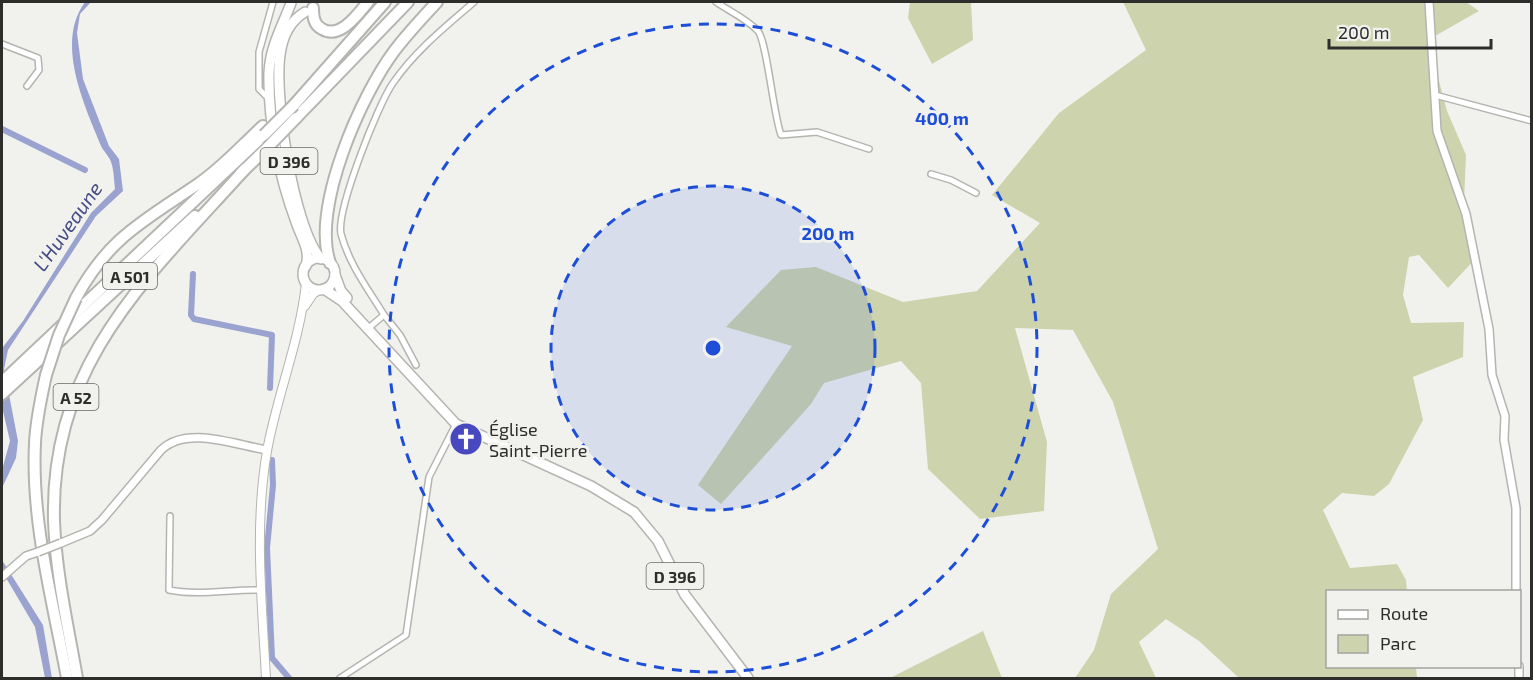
<svg xmlns="http://www.w3.org/2000/svg" width="1533" height="680" font-family="'Exo 2',sans-serif">
	<style>
		.green { fill: #cdd4ad }
		.water { fill: #9aa2cf }
		.lines { fill: none; stroke-linecap: round; stroke-linejoin: round }
		.canal { stroke: #9aa2cf; stroke-width: 6 }
		.minor-casing { stroke: #b4b5b1; stroke-width: 8 }
		.tertiary-casing { stroke: #b4b5b1; stroke-width: 10 }
		.secondary-casing { stroke: #b4b5b1; stroke-width: 10 }
		.primary-casing { stroke: #b4b5b1; stroke-width: 12 }
		.motorway-casing { stroke: #b4b5b1; stroke-width: 14 }
		.minor { stroke: #fff; stroke-width: 5 }
		.tertiary { stroke: #fff; stroke-width: 7 }
		.secondary { stroke: #fff; stroke-width: 8 }
		.primary { stroke: #fff; stroke-width: 9 }
		.motorway { stroke: #fff; stroke-width: 10 }
		.tertiary-bridge-casing { stroke: #b4b5b1; stroke-width: 10; stroke-linecap: butt }
		.motorway-bridge-casing { stroke: #b4b5b1; stroke-width: 14; stroke-linecap: butt }
		.tertiary-bridge { stroke: #fff; stroke-width: 7 }
		.motorway-bridge { stroke: #fff; stroke-width: 10 }
		.ring { fill: none; stroke: #1d4ed8; stroke-width: 3; stroke-dasharray: 10 8 }
		.labels { text-anchor: middle; dominant-baseline: central; stroke-width: 6; stroke-linejoin: round; paint-order: stroke }
		.shield { fill: #f1f2ee; stroke: #686866; stroke-width: 1.5 }
		.shield-label { font-size: 16px; font-weight: bold; fill: #2d2d2c }
		.poi-label { font-size: 18px; fill: #2d2d2c; stroke: #f1f2ee; text-anchor: start }
		.water-label { font-size: 20px; font-style: italic; fill: #444b85; stroke: #f1f2ee }
		.centre { fill: #1d4ed8; stroke: #f1f2ee; stroke-width: 3 }
		.ring-label { font-size: 18px; text-anchor: middle; font-weight: bold; fill: #1d4ed8; stroke: #f1f2ee; stroke-width: 6; stroke-linejoin: round; paint-order: stroke }
	</style>
	<rect width="100%" height="100%" fill="#f1f2ee"/>
	<g class="green">
		<path d="M 910,2 L 971,2 L 973,40 L 932,64 L 908,18 Z"/>
		<path d="M 1123,2 L 1466,2 L 1479,11 L 1428,40 L 1447,111 L 1466,155 L 1464,202 L 1478,256 L 1448,288 L 1419,255 L 1409,257 L 1403,295 L 1411,323 L 1464,322 L 1463,357 L 1413,377 L 1423,420 L 1389,484 L 1374,496 L 1342,493 L 1323,510 L 1350,568 L 1397,564 L 1406,580 L 1407,591 L 1328,592 L 1328,666 L 1416,667 L 1417,678 L 1239,678 L 1199,641 L 1166,619 L 1139,642 L 1156,678 L 1075,678 L 1094,650 L 1111,594 L 1158,549 L 1113,402 L 1073,330 L 1015,328 L 1047,442 L 1044,511 L 980,519 L 928,469 L 921,383 L 901,361 L 824,383 L 811,404 L 721,504 L 698,485 L 792,346 L 726,327 L 781,270 L 816,267 L 903,302 L 977,291 L 1040,223 L 992,195 L 1059,113 L 1146,50 Z"/>
		<path d="M 983,631 L 1002,678 L 890,678 Z"/>
	</g>
	<g class="water">
		<path d="M 85,2 L 91,2 L 80,14 L 77,33 L 83,79 L 109,146 L 119,159 L 123,191 L 96,216 L 8,350 L 4,369 L 18,441 L 16,458 L 2,488 L 2,470 L 10,441 L 2,407 L 3,347 L 23,321 L 91,213 L 115,189 C 114,181 114,170 111,162 C 109,156 104,152 101,146 C 84,104 55,43 85,2 Z"/>
		<path d="M 2,560 L 43,625 L 52,678 L 45,678 L 35,627 L 2,571 Z"/>
	</g>
	<g class="lines">
		<g class="canal">
			<path d="M 2,129 L 85,170"/>
			<path d="M 193,274 L 191,315 L 194,319 L 272,335 L 270,388"/>
			<path d="M 272,460 L 273,485 L 267,548 L 272,658 L 289,678"/>
		</g>
		<g class="minor-casing">
			<g id="minor">
				<path d="M 716,2 C 729,11 747,19 758,31 C 767,42 773,113 781,135 L 817,132 L 869,149"/>
				<path d="M 2,44 L 38,58 L 39,70 L 27,86"/>
				<path d="M 1435,95 L 1532,121"/>
				<path d="M 270,100 L 259,89 L 259,52 L 273,2"/>
				<path d="M 931,174 L 951,180 L 976,193"/>
				<path d="M 384,315 L 400,335 L 416,365"/>
				<path d="M 371,326 L 384,315 C 368,289 349,264 341,234 C 336,211 378,104 393,83 C 415,51 445,27 474,2"/>
				<path d="M 170,516 L 169,590 C 199,596 231,589 262,590"/>
				<path d="M 340,678 L 406,635 L 429,477 L 456,424"/>
			</g>
		</g>
		<g class="tertiary-casing">
			<g id="tertiary">
				<path d="M 1429,2 L 1437,131 L 1466,214 L 1489,329 L 1492,375 L 1505,416 L 1504,440 L 1516,508 L 1516,592"/>
				<path d="M 61,543 L 90,531 L 102,520 L 161,450 C 187,425 235,445 267,450"/>
				<path d="M 2,577 L 26,556 L 38,552"/>
				<path d="M 1519,678 L 1519,666"/>
			</g>
		</g>
		<g class="secondary-casing">
			<g id="secondary">
				<path d="M 305,306 L 313,294 L 319,290"/>
				<path d="M 266,678 C 262,603 254,526 267,451 C 277,395 300,341 306,283"/>
			</g>
		</g>
		<g class="primary-casing">
			<g id="primary">
				<path d="M 291,3 C 282,27 270,47 269,73 C 268,122 279,176 296,222 C 301,237 311,250 306,266"/>
				<path d="M 305,12 C 292,20 284,33 281,49 C 272,89 293,228 321,259"/>
				<circle cx="319" cy="274" r="16"/>
				<path d="M 335,275 L 341,291 L 347,298"/>
				<path d="M 324,289 L 342,301 L 456,424 L 591,486 L 634,512 L 658,541 L 685,595 L 748,678"/>
			</g>
		</g>
		<g class="motorway-casing">
			<g id="motorway">
				<path d="M 313,8 C 313,17 314,25 322,29 C 340,40 358,14 368,2"/>
				<path d="M 294,105 L 385,2"/>
				<path d="M 296,118 L 408,2"/>
				<path d="M 241,173 L 267,148"/>
				<path d="M 330,263 C 311,208 361,95 395,50 C 408,33 423,17 437,2"/>
				<path d="M 76,298 C 109,237 144,221 198,184 C 222,168 242,145 263,126"/>
				<path d="M 46,375 C 41,398 36,420 35,443 C 31,522 53,602 67,678"/>
				<path d="M 2,382 L 264,135"/>
				<path d="M 2,394 L 195,216"/>
				<path d="M 77,678 C 68,627 56,574 54,521 C 50,362 148,277 245,169"/>
			</g>
		</g>
		<use href="#minor" class="minor"/>
		<use href="#tertiary" class="tertiary"/>
		<use href="#secondary" class="secondary"/>
		<use href="#primary" class="primary"/>
		<use href="#motorway" class="motorway"/>
		<g class="tertiary-bridge-casing">
			<path id="tertiary-bridge" d="M 38,552 L 61,543"/>
		</g>
		<g class="motorway-bridge-casing">
			<g id="motorway-bridge">
				<path d="M 264,135 L 294,105"/>
				<path d="M 267,148 L 296,118"/>
				<path d="M 46,375 L 59,335 L 76,298"/>
			</g>
		</g>
		<use href="#tertiary-bridge" class="tertiary-bridge"/>
		<use href="#motorway-bridge" class="motorway-bridge"/>
	</g>
	<circle cx="713" cy="348" r="162" fill="#1d4ed8" fill-opacity=".12"/>
	<g class="ring">
		<circle cx="713" cy="348" r="162"/>
		<circle cx="713" cy="348" r="324"/>
	</g>
	<defs>
		<g id="church-disc" transform="scale(1.725)"><circle r="9.5" fill="#4849bf" stroke="#f1f2ee"/><path d="M-1.2-6h2.4v3.5h3.3v2.4h-3.3V6h-2.4V-.1h-3.3v-2.4h3.3Z" fill="#fff"/></g>
	</defs>
	<g fill-rule="evenodd">
		<use href="#church-disc" x="466" y="439"/>
	</g>
	<g class="labels">
		<g class="shield">
			<rect x="260.5" y="148" width="57" height="26" rx="4.5"/>
			<rect x="103" y="263" width="54" height="26" rx="4.5"/>
			<rect x="53.5" y="384" width="45" height="26" rx="4.5"/>
			<rect x="646.5" y="563" width="57" height="26" rx="4.5"/>
		</g>
		<g class="shield-label">
			<text x="289" y="161">D 396</text>
			<text x="130" y="276">A 501</text>
			<text x="76" y="397">A 52</text>
			<text x="675" y="576">D 396</text>
		</g>
		<g class="poi-label">
			<text x="489" y="429">Église<tspan x="489" dy="21">Saint-Pierre</tspan></text>
		</g>
		<g class="water-label">
			<text transform="translate(67 226) rotate(-55)">L'Huveaune</text>
		</g>
	</g>
	<circle cx="713" cy="348" r="9" class="centre"/>
	<g class="ring-label">
		<text x="942" y="125">400 m</text>
		<text x="828" y="240">200 m</text>
	</g>
	<rect width="1533" height="680" fill="none" stroke="#2d2d2c" stroke-width="6"/>
	<rect x="1326" y="590" width="195" height="78" fill="#f1f2ee" stroke="#a3a3a0" stroke-width="1.5"/>
	<rect x="1338" y="610" width="30" height="9" fill="#ffffff" stroke="#a3a3a0" stroke-width="1.5"/>
	<text x="1380" y="620" font-size="18" fill="#2d2d2c">Route</text>
	<rect x="1338" y="635" width="30" height="18" fill="#cdd4ad" stroke="#a3a3a0" stroke-width="1.5"/>
	<text x="1380" y="650" font-size="18" fill="#2d2d2c">Parc</text>
	<path d="M1329 39v9h162v-9" fill="none" stroke="#2d2d2c" stroke-width="3"/>
	<text x="1338" y="39" font-size="18" fill="#2d2d2c" stroke="#f1f2ee" stroke-width="4.5" paint-order="stroke">200 m</text>
</svg>
